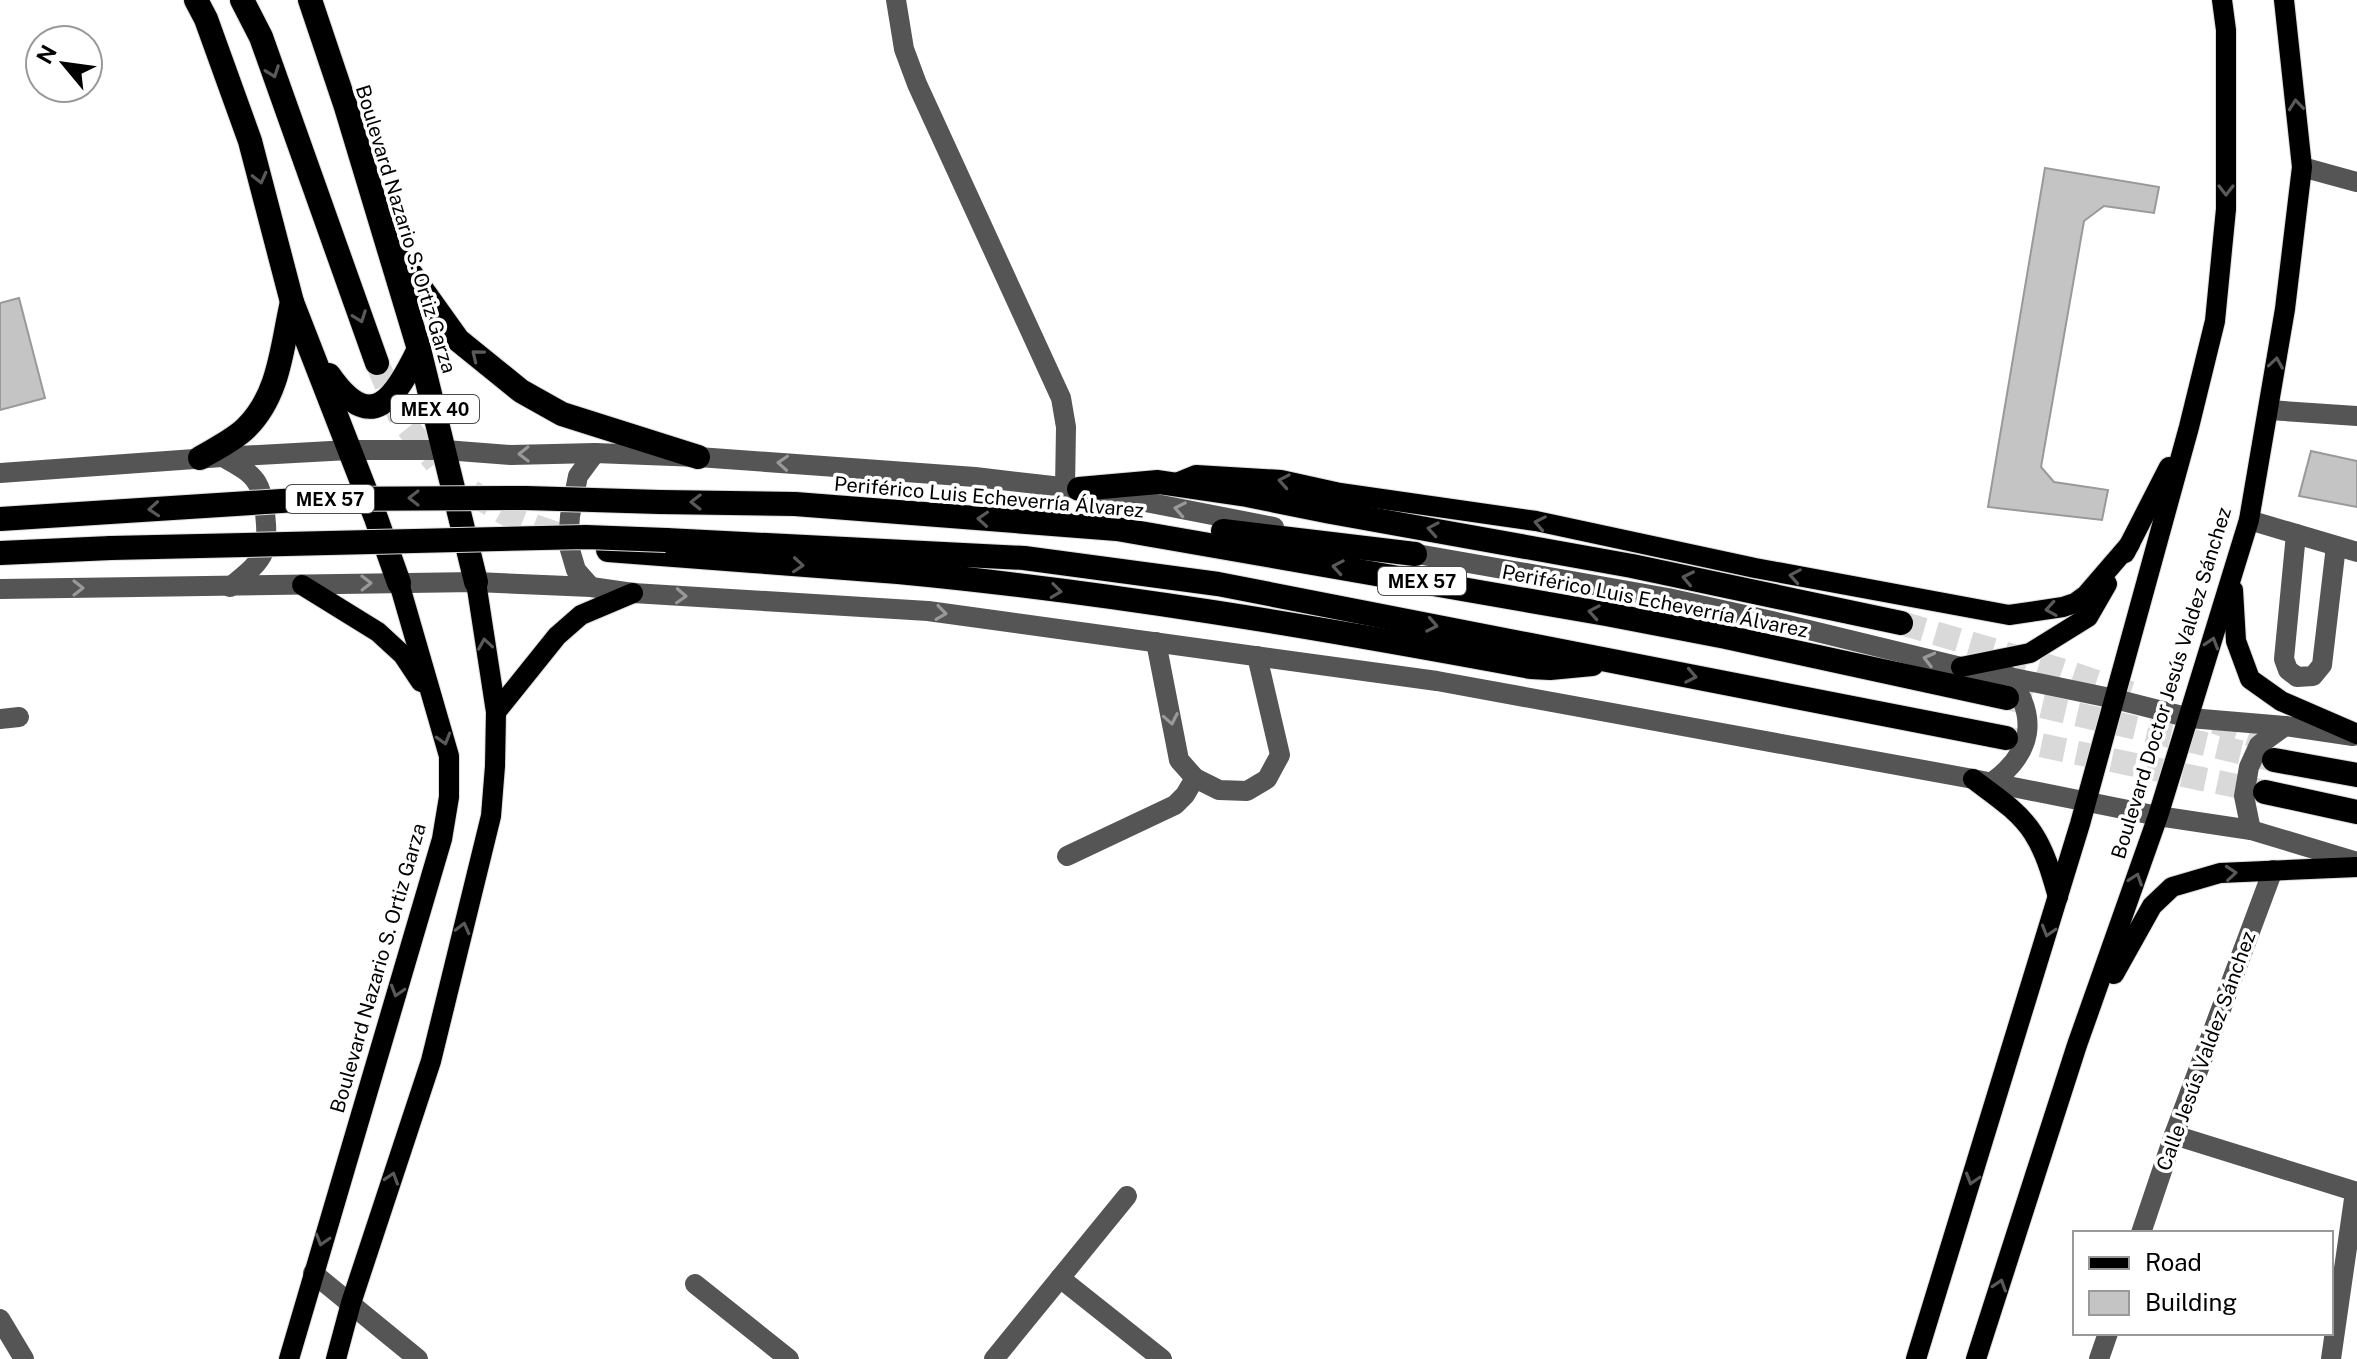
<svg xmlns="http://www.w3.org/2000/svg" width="2357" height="1359" font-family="'Public Sans',sans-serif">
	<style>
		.building { fill: #c4c4c4; stroke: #999; stroke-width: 2 }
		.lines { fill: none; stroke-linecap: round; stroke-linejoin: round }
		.highway-tunnel { stroke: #d9d9d9; stroke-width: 24; stroke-dasharray: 24 12; stroke-linecap: butt }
		.major-casing { stroke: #dbdbdb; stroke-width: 22 }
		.highway-casing { stroke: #dbdbdb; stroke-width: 26 }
		.minor { stroke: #555; stroke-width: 20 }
		.major { stroke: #000; stroke-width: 20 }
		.highway { stroke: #000; stroke-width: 24 }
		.highway-bridge-casing { stroke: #dbdbdb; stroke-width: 26; stroke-linecap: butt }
		.highway-bridge { stroke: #000; stroke-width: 24 }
		.oneway { stroke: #595959 }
		.oneway2 { stroke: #999 }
		.labels { text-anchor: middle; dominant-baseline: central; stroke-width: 7; stroke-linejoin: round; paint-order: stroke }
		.shield { fill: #fff; stroke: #4c4c4c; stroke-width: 2 }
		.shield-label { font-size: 18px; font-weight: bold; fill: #000 }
		.street-label { font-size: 20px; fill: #000; stroke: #fff }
	</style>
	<rect width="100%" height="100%" fill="#fff"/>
	<g class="building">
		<path d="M 2045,168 L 2159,187 L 2154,213 L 2104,206 L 2084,221 L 2041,467 L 2054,482 L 2108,490 L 2102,520 L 1988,507 Z"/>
		<path d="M 19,298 L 45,398 L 0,410 L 0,303 Z"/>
		<path d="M 2311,451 L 2357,461 L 2357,507 L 2299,496 Z"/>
	</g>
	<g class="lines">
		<g class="highway-tunnel">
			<path d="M 377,363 L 401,419 L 436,463"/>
			<path d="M 471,491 C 504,516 524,523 563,536"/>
			<path d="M 1901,623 L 2061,670 L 2139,696"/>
			<path d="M 2007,698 L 2274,760"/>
			<path d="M 2215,722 L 2281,745"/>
			<path d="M 2006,738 L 2265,792"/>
		</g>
		<g class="major-casing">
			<g id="major">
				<path d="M 1174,484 L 1196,475 L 1281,480 L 1340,493 L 1536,521 L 1755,568 L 2009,615 L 2063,607 L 2075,603 L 2086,595 L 2130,544"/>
				<path d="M 2125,553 L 2169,467"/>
				<path d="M 302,585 L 378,632 L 403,655 L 421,682"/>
				<path d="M 2233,590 L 2236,641 L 2250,679 L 2281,701 L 2357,734"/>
				<path d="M 1961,667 L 2030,653 L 2088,617 L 2107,584"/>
				<path d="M 496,712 L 557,636 L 581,615 L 633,593"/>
				<path d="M 1973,779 C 1994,795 2019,811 2033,833 C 2046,853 2052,876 2058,897"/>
				<path d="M 2114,974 L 2152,906 L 2172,887 L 2220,873 L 2357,867"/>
				<path d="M 289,1359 L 442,839 L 449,797 L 449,756 L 399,583"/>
				<path d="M 336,1359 L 351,1303 L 431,1061 L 491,816 L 495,766 L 496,712 L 476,582"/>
				<path d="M 1916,1359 L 2080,824 L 2189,427 L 2215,321 L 2226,209 L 2226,30 L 2222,0"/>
				<path d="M 1976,1359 L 2077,1045 L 2158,816 L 2249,520 L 2285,309 L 2302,167 L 2284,0"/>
			</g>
		</g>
		<g class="highway-casing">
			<g id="highway">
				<path d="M 196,0 L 206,19 L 250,141 L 292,302 L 376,518 L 399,583"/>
				<path d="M 242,0 L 261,37 L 377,363"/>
				<path d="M 310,0 L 346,107 L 419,349 L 476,582"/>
				<path d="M 398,256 L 458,340 L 521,391 L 562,414 L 698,457"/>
				<path d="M 329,375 C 372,437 396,397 419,349"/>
				<path d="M 200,458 C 215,449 234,440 246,428 C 280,395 282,345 292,302"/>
				<path d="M 1079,489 L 1158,482 L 1247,495 L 1331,512 L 1632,566 L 1901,623"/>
				<path d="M 660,502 L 795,504 L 1117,529 L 1606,614 L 1726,637 L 2007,698"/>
				<path d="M 1223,531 L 1415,554"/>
				<path d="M 666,540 L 1024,558 L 1218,584 L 2006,738"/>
				<path d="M 608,550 C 705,558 801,564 898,572 C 1110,592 1321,628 1531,667 L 1550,668 L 1592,664"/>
				<path d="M 0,553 L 111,548"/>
				<path d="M 2274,760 L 2357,775"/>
				<path d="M 2265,792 L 2357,812"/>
			</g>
		</g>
		<g class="minor">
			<path d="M 896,0 L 904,49 L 917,84 L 1061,398 L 1066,427 L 1065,488"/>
			<path d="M 2302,167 L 2357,182"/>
			<path d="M 2269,410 L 2357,416"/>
			<path d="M 223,457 C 235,464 250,471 257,483 C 265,496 269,537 264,551 C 258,566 242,577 230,587"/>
			<path d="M 0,473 L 222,457 L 349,450 L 445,450 L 511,455 L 595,453 L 698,457 L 975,477 L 1079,489 L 1274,527"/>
			<path d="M 2249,520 L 2357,552"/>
			<path d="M 2296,534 L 2284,659 L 2288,670 L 2297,677 L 2313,676 L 2322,665 L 2336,546"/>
			<path d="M 1400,551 L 1668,598 L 1772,621 L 1961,667 L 2115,699 L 2190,718 L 2285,726 L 2353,736"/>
			<path d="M 591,587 L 576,570 L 568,543 L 570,516 L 578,476 L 595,453"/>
			<path d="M 0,589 L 476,582 L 591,587 L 633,593 L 928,611 L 1437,681 L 1973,779 L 2158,816 L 2251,830 L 2357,862"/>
			<path d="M 1156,642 L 1179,760 L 1195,778 L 1219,790 L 1247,791 L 1267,779 L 1280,755 L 1257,656"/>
			<path d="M 0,719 L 19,717"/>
			<path d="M 1991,783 C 2033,753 2039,717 2008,676"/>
			<path d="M 2251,830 L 2244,796 L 2249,767 L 2259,745 L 2285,726"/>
			<path d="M 1067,856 L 1175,805 L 1185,795 L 1195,778"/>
			<path d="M 2174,1135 L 2357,1192"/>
			<path d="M 2141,1233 L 2174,1135 L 2273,870"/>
			<path d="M 313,1273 L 418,1359"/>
			<path d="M 1060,1278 L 1162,1359"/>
			<path d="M 695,1284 L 789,1359"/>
			<path d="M 0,1319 L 24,1359"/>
			<path d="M 994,1359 L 1127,1196"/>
			<path d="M 2099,1359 L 2108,1333"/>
			<path d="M 2331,1359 L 2355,1192"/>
		</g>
		<use href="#major" class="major"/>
		<use href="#highway" class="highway"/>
		<g class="highway-bridge-casing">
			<g id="highway-bridge">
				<path d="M 0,519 L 313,499 L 526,498 L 660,502"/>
				<path d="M 111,548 L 586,537 L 666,540"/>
			</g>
		</g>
		<use href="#highway-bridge" class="highway-bridge"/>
	</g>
	<defs><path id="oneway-chevron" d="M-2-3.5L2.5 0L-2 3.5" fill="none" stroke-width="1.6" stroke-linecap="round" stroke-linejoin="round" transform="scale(2)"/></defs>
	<g class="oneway">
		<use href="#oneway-chevron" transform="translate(273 72) rotate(70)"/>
		<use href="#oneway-chevron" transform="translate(2296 105) rotate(-96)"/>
		<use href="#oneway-chevron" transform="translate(260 178) rotate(76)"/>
		<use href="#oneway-chevron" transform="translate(2226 190) rotate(90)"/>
		<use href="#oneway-chevron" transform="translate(360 317) rotate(70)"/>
		<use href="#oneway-chevron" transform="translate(477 355) rotate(-141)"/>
		<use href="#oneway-chevron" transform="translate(2276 363) rotate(-81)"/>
		<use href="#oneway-chevron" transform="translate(1284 481) rotate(-170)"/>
		<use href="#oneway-chevron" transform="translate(414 498) rotate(180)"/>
		<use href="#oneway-chevron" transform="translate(696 502) rotate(-179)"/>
		<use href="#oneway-chevron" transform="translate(154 509) rotate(176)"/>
		<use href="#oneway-chevron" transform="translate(983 519) rotate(-176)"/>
		<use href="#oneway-chevron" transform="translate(1540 523) rotate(-169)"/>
		<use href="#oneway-chevron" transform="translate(1433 529) rotate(-170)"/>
		<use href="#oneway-chevron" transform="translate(798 565) rotate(4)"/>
		<use href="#oneway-chevron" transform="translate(1338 567) rotate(-170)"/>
		<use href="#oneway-chevron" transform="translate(1795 576) rotate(-170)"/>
		<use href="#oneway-chevron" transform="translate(1688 578) rotate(-168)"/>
		<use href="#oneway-chevron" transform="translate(1056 591) rotate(7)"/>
		<use href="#oneway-chevron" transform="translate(2051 609) rotate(171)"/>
		<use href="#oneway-chevron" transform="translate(1594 612) rotate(-170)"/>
		<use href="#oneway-chevron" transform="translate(1432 625) rotate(11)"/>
		<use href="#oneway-chevron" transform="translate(2212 643) rotate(-73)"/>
		<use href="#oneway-chevron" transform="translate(485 644) rotate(-99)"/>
		<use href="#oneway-chevron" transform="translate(1691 676) rotate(11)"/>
		<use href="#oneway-chevron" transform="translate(444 739) rotate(74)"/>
		<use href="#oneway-chevron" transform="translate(2231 873) rotate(-5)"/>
		<use href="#oneway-chevron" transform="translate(2136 879) rotate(-71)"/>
		<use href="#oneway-chevron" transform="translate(463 928) rotate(-76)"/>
		<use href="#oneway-chevron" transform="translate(2048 931) rotate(107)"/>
		<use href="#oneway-chevron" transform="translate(397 991) rotate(107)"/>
		<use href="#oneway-chevron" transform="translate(392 1178) rotate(-72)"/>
		<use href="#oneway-chevron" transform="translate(1972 1179) rotate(107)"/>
		<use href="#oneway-chevron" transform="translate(322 1240) rotate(107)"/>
		<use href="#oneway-chevron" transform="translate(2000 1285) rotate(-72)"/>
	</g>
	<g class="oneway2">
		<use href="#oneway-chevron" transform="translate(524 454) rotate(179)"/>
		<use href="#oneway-chevron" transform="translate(783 463) rotate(-176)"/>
		<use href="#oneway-chevron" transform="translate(1180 509) rotate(-169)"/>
		<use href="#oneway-chevron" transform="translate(366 583) rotate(-1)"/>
		<use href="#oneway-chevron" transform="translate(78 588)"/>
		<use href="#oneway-chevron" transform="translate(681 596) rotate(3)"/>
		<use href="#oneway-chevron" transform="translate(941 613) rotate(8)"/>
		<use href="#oneway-chevron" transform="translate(1929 659) rotate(-166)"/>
		<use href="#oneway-chevron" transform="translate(1171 719) rotate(79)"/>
	</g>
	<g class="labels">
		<g class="shield">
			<rect x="391" y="395" width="88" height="28" rx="6"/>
			<rect x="286" y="485" width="88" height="28" rx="6"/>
			<rect x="1378" y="567" width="88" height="28" rx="6"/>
		</g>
		<g class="shield-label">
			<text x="435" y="409">MEX 40</text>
			<text x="330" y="499">MEX 57</text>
			<text x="1422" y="581">MEX 57</text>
		</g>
		<g class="street-label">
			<text transform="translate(406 229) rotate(73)">Boulevard Nazario S. Ortiz Garza</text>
			<text transform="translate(989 497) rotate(5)">Periférico Luis Echeverría Álvarez</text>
			<text transform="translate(1655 601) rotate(11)">Periférico Luis Echeverría Álvarez</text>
			<text transform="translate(2171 683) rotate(-73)">Boulevard Doctor Jesús Valdez Sánchez</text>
			<text transform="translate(378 968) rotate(-74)">Boulevard Nazario S. Ortiz Garza</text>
			<text transform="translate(2206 1051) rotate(-70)">Calle Jesús Valdez Sánchez</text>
		</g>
	</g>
	<rect x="2073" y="1231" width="260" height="104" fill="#ffffff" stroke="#999999" stroke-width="2"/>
	<rect x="2089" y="1257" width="40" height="12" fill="#000000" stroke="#999999" stroke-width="2"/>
	<text x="2145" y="1271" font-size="24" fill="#000000">Road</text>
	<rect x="2089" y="1291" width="40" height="24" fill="#c4c4c4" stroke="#999999" stroke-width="2"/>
	<text x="2145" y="1311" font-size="24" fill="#000000">Building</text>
	<g transform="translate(64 64) rotate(299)"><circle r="38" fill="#ffffff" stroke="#999999" stroke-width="2"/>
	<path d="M0-6L14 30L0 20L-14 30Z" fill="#000000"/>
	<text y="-12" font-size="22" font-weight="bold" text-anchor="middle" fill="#000000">N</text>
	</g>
</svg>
